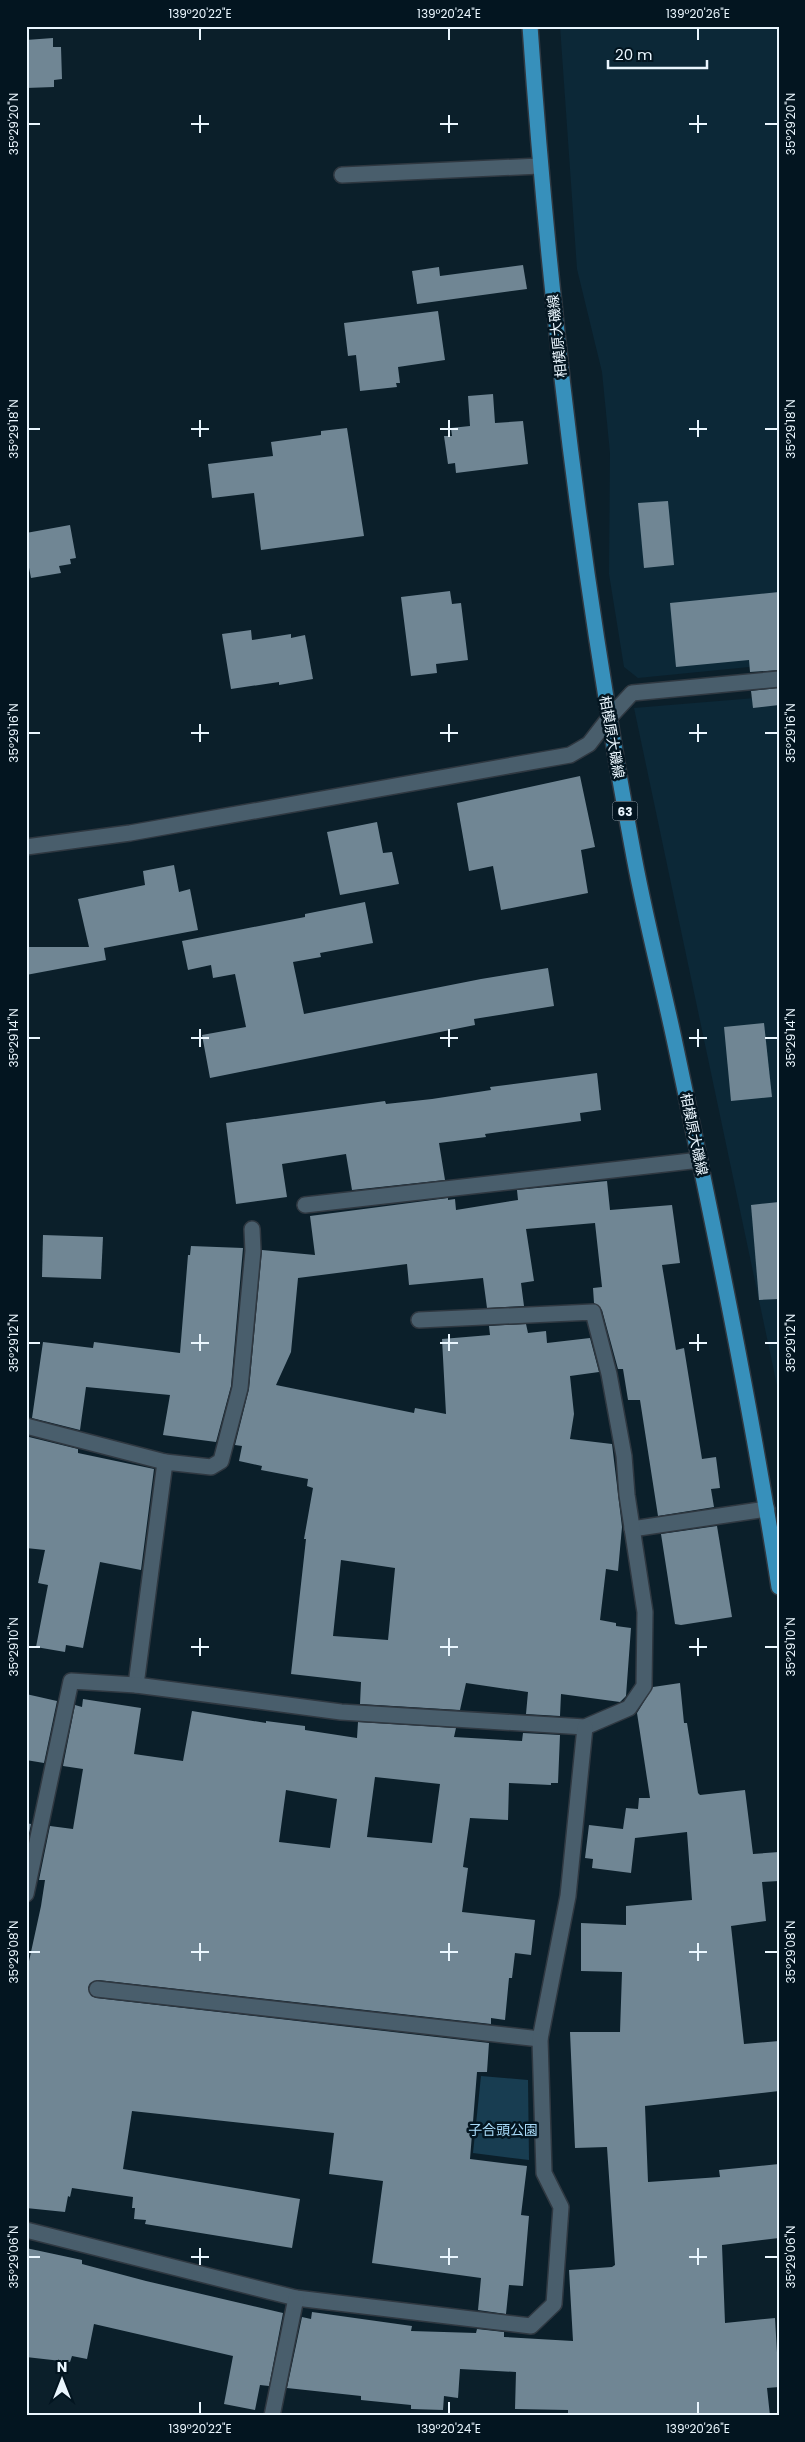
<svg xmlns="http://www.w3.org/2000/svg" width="805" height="2442" font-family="Poppins,'Noto Sans JP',sans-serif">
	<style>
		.built { fill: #0c2837 }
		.green { fill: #183d51 }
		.building { fill: #708694; fill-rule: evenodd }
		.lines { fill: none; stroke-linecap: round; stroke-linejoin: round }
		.minor-casing { stroke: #2f3841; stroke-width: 18 }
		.major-casing { stroke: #2f3841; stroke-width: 18 }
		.minor { stroke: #495e6c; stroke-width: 15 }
		.major { stroke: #3790bb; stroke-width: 15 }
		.ticks { fill: none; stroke: #eaf6fe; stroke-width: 2 }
		.labels { text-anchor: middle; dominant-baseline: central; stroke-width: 5; stroke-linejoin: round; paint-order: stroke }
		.shield { fill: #031520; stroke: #a5b2bb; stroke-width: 1 }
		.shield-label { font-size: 12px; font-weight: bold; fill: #eaf6fe }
		.street-label { font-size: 14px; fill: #eaf6fe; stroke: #031520 }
		.park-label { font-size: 14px; fill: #a9dbf9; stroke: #031520 }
		.neatline { fill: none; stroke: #eaf6fe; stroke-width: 2 }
		.ticks-label { font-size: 12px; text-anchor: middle; fill: #eaf6fe }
	</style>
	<rect width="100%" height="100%" fill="#0b1f2a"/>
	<g class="built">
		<path d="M 560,26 L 779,26 L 779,664 L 638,678 L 624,667 L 609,574 L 610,453 L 602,372 L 577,269 Z"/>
		<path d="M 779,696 L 779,1395 L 634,708 Z"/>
	</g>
	<path class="green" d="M 481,2076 L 528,2080 L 529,2160 L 473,2153 Z"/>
	<g class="building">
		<path d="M 53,38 L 53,47 L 61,47 L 62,79 L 54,80 L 54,87 L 26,88 L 26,40 Z"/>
		<path d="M 523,265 L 527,289 L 417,304 L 412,271 L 439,267 L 440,276 Z"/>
		<path d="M 438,311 L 445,360 L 398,367 L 400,383 L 396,383 L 397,387 L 360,391 L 356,355 L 348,356 L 344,323 Z"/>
		<path d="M 493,394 L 495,423 L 523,421 L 528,464 L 456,473 L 455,463 L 448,464 L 444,436 L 452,436 L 451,428 L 470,426 L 468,396 Z"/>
		<path d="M 347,428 L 364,536 L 261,550 L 254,493 L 212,498 L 208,464 L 273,456 L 271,442 L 321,435 L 321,431 Z"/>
		<path d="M 668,501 L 674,565 L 644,568 L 638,503 Z"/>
		<path d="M 70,525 L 76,558 L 70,559 L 71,564 L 59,566 L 61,573 L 31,578 L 26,552 L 26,533 Z"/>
		<path d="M 450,591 L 452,604 L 461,603 L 468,660 L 436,664 L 437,673 L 411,676 L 401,597 Z"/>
		<path d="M 779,592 L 779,670 L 750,672 L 749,660 L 676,667 L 670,603 Z"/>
		<path d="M 251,630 L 252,640 L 291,634 L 291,638 L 305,635 L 313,679 L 279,685 L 279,682 L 231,689 L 222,634 Z"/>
		<path d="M 779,688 L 779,705 L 753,708 L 751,691 Z"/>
		<path d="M 580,776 L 595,847 L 581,850 L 588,893 L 501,910 L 493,866 L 469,871 L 457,803 Z"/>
		<path d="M 377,822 L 383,853 L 392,852 L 399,884 L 340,895 L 327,832 Z"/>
		<path d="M 174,865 L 179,892 L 190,889 L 198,930 L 104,948 L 106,960 L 26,975 L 26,947 L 89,947 L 78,899 L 145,885 L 143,871 Z"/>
		<path d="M 365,902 L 373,943 L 320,953 L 321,957 L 293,962 L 304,1014 L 481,979 L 548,968 L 554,1006 L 474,1019 L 475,1025 L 210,1078 L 202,1035 L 246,1027 L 235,974 L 213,978 L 211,965 L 188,970 L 182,941 L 305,917 L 305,914 Z"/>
		<path d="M 764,1023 L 772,1097 L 731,1101 L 724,1027 Z"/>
		<path d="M 597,1073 L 601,1110 L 580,1113 L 581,1121 L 485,1134 L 486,1137 L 439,1143 L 445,1180 L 352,1190 L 346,1154 L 282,1164 L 287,1197 L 236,1204 L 226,1123 L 385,1101 L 386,1104 L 432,1099 L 491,1090 L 490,1087 Z"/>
		<path d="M 607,1181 L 610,1210 L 672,1205 L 680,1263 L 662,1265 L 676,1350 L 684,1348 L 702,1459 L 716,1457 L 720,1488 L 711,1489 L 714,1507 L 658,1516 L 640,1400 L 628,1400 L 623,1369 L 618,1369 L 602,1310 L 594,1303 L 593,1288 L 602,1287 L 595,1223 L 526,1229 L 534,1281 L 521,1283 L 524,1306 L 487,1308 L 483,1278 L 409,1285 L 407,1264 L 298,1278 L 291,1352 L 276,1385 L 414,1413 L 415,1408 L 446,1414 L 442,1339 L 490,1335 L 489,1326 L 526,1324 L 528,1333 L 546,1331 L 547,1343 L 590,1338 L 599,1372 L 570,1376 L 574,1414 L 570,1439 L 612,1444 L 622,1527 L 618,1571 L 606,1569 L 600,1620 L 616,1623 L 616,1626 L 631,1628 L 626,1696 L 620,1702 L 561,1694 L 560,1716 L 526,1714 L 528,1692 L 466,1683 L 460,1710 L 360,1704 L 361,1682 L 291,1674 L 306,1539 L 304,1539 L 313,1488 L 307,1486 L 308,1479 L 261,1470 L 262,1466 L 239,1461 L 242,1446 L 235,1445 L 249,1389 L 262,1250 L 315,1255 L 310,1216 L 448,1198 L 448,1200 L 455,1199 L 456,1210 L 518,1200 L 517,1190 ZM 341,1560 L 395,1568 L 388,1640 L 333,1636 Z"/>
		<path d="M 779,1202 L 779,1299 L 759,1300 L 751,1205 Z"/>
		<path d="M 43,1235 L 103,1237 L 101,1279 L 42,1277 Z"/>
		<path d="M 191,1246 L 243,1248 L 231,1386 L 216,1442 L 163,1435 L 170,1395 L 86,1387 L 80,1430 L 32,1418 L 43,1342 L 93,1348 L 94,1342 L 180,1353 L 188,1255 L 190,1255 Z"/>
		<path d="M 29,1437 L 78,1449 L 78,1453 L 154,1469 L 141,1570 L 100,1562 L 83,1648 L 66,1645 L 65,1652 L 36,1647 L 48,1585 L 38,1583 L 45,1550 L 26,1548 L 26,1458 Z"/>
		<path d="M 717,1526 L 732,1617 L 681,1625 L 675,1624 L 661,1534 Z"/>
		<path d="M 680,1683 L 684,1723 L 687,1723 L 698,1793 L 700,1795 L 745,1790 L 753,1854 L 779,1852 L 779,1881 L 762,1882 L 766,1921 L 731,1926 L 744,2044 L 779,2041 L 779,2091 L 645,2106 L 648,2182 L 720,2177 L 719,2170 L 779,2164 L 779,2238 L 722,2245 L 725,2323 L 775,2318 L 779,2387 L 767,2388 L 770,2416 L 568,2416 L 568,2410 L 515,2409 L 516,2372 L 460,2369 L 458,2398 L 444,2396 L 443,2410 L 411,2409 L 411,2405 L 361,2400 L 361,2396 L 287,2388 L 302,2317 L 311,2319 L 312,2312 L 412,2326 L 411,2331 L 476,2333 L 477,2329 L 504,2332 L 504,2337 L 573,2341 L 569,2270 L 612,2267 L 615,2265 L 607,2147 L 575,2148 L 570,2032 L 620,2032 L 622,1972 L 581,1971 L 581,1923 L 626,1925 L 626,1906 L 692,1900 L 687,1832 L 635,1838 L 631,1873 L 592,1868 L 593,1859 L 585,1858 L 589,1825 L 623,1829 L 626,1808 L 638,1809 L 639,1798 L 650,1798 L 637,1713 L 653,1687 Z"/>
		<path d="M 26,1694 L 57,1701 L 44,1763 L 26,1760 Z"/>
		<path d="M 83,1699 L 141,1708 L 134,1754 L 183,1761 L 192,1711 L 266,1723 L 266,1721 L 305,1726 L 305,1730 L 357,1738 L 358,1722 L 456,1728 L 454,1737 L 522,1741 L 523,1733 L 560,1735 L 558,1783 L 551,1783 L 551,1785 L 509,1783 L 508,1820 L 470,1818 L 463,1867 L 468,1868 L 462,1912 L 535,1920 L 531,1955 L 515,1953 L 512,1978 L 509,1978 L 505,2020 L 491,2018 L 491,2024 L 98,1980 L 90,1983 L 88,1988 L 91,1996 L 96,1998 L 489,2043 L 487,2072 L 477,2072 L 470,2159 L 527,2166 L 521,2215 L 529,2216 L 523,2286 L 509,2285 L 506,2314 L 478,2310 L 481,2278 L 372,2263 L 383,2181 L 329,2174 L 334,2133 L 132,2111 L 123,2169 L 300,2199 L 292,2248 L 145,2224 L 146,2220 L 134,2219 L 135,2208 L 132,2208 L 133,2197 L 72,2188 L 70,2197 L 68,2196 L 65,2212 L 26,2208 L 26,1975 L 41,1906 L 45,1880 L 39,1880 L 50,1826 L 73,1829 L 83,1769 L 63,1766 L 75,1705 L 82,1707 ZM 375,1777 L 440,1784 L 432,1843 L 367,1837 ZM 286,1790 L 337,1799 L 330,1848 L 279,1842 Z"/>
		<path d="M 26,1823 L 31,1824 L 26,1847 Z"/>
		<path d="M 26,2248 L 82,2260 L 82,2264 L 146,2281 L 283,2313 L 269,2386 L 260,2385 L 255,2410 L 224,2404 L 233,2356 L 94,2324 L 87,2359 L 72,2356 L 70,2362 L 26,2357 Z"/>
	</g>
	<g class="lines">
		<g class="minor-casing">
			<g id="minor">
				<path d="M 342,175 L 540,166"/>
				<path d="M 26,847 L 130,833 L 570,755 L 589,744 L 609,718 L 632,693 L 779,679"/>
				<path d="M 305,1205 L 700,1160"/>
				<path d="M 26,1426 L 165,1462"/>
				<path d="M 632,1529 L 767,1509"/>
				<path d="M 136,1685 L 165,1462 L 211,1467 L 221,1461 L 240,1388 L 253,1251 L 252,1229"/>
				<path d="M 26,1894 L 71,1681 L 136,1685 L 341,1712 L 585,1727 L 629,1708 L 644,1686 L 645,1612 L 627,1495 L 624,1456 L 609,1374 L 593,1312 L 419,1320"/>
				<path d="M 97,1989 L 540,2039"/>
				<path d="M 26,2230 L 296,2298 L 531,2326 L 554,2304 L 561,2207 L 544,2173 L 540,2039 L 568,1896 L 585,1727"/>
				<path d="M 272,2416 L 296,2298"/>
			</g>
		</g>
		<g class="major-casing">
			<path id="major" d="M 530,26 C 549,302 581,575 632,846 C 644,914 662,981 676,1048 C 714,1227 751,1406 779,1587"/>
		</g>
		<use href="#minor" class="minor"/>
		<use href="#major" class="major"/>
	</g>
	<path class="ticks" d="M 200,28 L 200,40M 449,28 L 449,40M 698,28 L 698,40M 200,115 L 200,133M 449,115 L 449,133M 698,115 L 698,133M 28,124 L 40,124M 191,124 L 209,124M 440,124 L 458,124M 689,124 L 707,124M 765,124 L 778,124M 200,420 L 200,437M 449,420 L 449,437M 698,420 L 698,437M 28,429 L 40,429M 191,429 L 209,429M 440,429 L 458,429M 689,429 L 707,429M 765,429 L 778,429M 200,724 L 200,742M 449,724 L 449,742M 698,724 L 698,742M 28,733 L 40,733M 191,733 L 209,733M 440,733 L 458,733M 689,733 L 707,733M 765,733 L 778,733M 200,1029 L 200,1047M 449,1029 L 449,1047M 698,1029 L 698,1047M 28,1038 L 40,1038M 191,1038 L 209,1038M 440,1038 L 458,1038M 689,1038 L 707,1038M 765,1038 L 778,1038M 200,1334 L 200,1351M 449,1334 L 449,1351M 698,1334 L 698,1351M 28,1343 L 40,1343M 191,1343 L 209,1343M 440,1343 L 458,1343M 689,1343 L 707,1343M 765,1343 L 778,1343M 200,1638 L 200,1656M 449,1638 L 449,1656M 698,1638 L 698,1656M 28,1647 L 40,1647M 191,1647 L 209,1647M 440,1647 L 458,1647M 689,1647 L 707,1647M 765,1647 L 778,1647M 200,1943 L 200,1961M 449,1943 L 449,1961M 698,1943 L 698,1961M 28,1952 L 40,1952M 191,1952 L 209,1952M 440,1952 L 458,1952M 689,1952 L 707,1952M 765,1952 L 778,1952M 200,2248 L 200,2265M 449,2248 L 449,2265M 698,2248 L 698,2265M 28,2257 L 40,2257M 191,2257 L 209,2257M 440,2257 L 458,2257M 689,2257 L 707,2257M 765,2257 L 778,2257M 200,2402 L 200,2414M 449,2402 L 449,2414M 698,2402 L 698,2414"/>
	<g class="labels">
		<rect class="shield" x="612.5" y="801.5" width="25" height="19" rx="4"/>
		<g class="shield-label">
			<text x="625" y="811">63</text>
		</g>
		<g class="street-label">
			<text transform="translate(557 336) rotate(-96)">相模原大磯線</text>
			<text transform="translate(612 737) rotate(80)">相模原大磯線</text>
			<text transform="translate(694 1134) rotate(78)">相模原大磯線</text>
		</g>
		<g class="park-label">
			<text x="503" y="2130">子合頭公園</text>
		</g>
	</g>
	<rect width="805" height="2442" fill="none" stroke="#031520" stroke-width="55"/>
	<g transform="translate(62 2380)" stroke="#031520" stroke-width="4" paint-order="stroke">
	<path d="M0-4L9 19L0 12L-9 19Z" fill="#eaf6fe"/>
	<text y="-8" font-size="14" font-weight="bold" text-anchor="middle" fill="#eaf6fe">N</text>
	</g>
	<path d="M608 60v8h99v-8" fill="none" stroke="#eaf6fe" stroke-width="2.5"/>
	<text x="615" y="60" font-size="15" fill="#eaf6fe" stroke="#031520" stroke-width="4" paint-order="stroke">20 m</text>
	<rect x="28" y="28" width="750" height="2386" class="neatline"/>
	<g class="ticks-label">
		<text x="200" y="18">139°20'22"E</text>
		<text x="449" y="18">139°20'24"E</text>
		<text x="698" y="18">139°20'26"E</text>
		<text transform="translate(14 124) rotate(-90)" y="4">35°29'20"N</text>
		<text transform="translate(791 124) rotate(-90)" y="4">35°29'20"N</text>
		<text transform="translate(14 429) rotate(-90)" y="4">35°29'18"N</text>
		<text transform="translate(791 429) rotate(-90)" y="4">35°29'18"N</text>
		<text transform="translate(14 733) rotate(-90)" y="4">35°29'16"N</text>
		<text transform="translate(791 733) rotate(-90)" y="4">35°29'16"N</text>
		<text transform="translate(14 1038) rotate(-90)" y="4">35°29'14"N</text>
		<text transform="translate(791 1038) rotate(-90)" y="4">35°29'14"N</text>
		<text transform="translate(14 1343) rotate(-90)" y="4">35°29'12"N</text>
		<text transform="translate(791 1343) rotate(-90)" y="4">35°29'12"N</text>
		<text transform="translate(14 1647) rotate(-90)" y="4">35°29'10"N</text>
		<text transform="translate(791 1647) rotate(-90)" y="4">35°29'10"N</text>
		<text transform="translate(14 1952) rotate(-90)" y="4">35°29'08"N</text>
		<text transform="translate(791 1952) rotate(-90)" y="4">35°29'08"N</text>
		<text transform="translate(14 2257) rotate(-90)" y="4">35°29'06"N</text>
		<text transform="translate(791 2257) rotate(-90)" y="4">35°29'06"N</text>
		<text x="200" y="2433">139°20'22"E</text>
		<text x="449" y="2433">139°20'24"E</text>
		<text x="698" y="2433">139°20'26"E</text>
	</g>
</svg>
